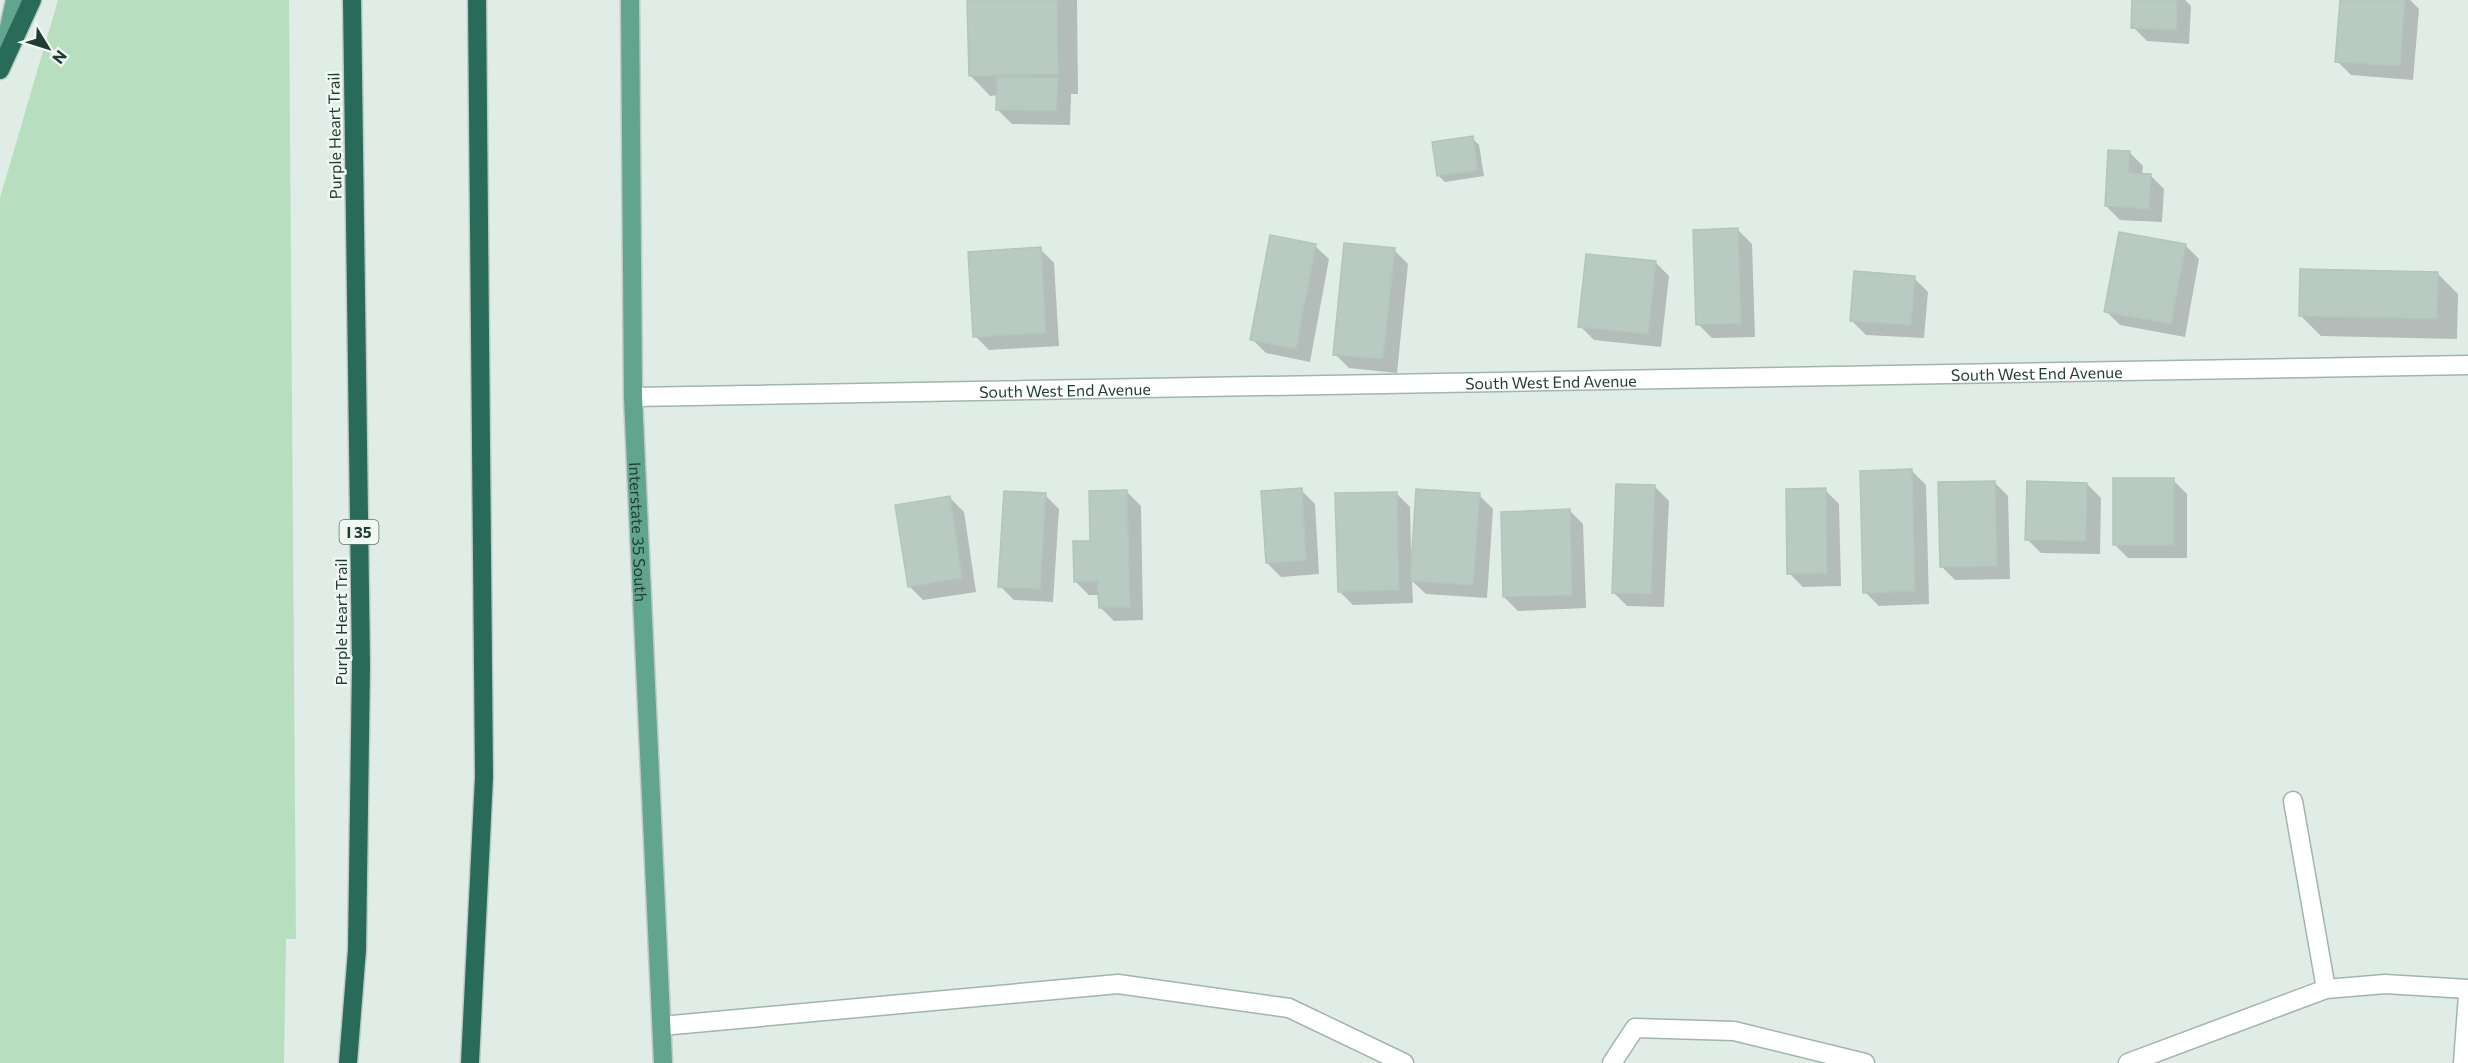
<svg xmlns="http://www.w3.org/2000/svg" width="2468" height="1063" font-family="Commissioner,sans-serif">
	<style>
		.green { fill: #b7dfbf }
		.shadow { fill: #0003 }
		.building { fill: #b8cac1; stroke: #b2c6bc; stroke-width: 1.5 }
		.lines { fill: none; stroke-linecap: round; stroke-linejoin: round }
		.minor-casing { stroke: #a2b4ad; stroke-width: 21 }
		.major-casing { stroke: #c0c9c6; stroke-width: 21 }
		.highway-casing { stroke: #c0c9c6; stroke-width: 21 }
		.minor { stroke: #fff; stroke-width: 18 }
		.major { stroke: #61a58f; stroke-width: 18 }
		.highway { stroke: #296b59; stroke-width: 18 }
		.labels { text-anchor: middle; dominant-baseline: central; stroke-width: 5; stroke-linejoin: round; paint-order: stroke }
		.shield { fill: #f1f8f4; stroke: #5e756d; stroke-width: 1.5 }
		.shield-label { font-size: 15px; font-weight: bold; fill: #1f3d33 }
		.street-label { font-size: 16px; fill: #1f3d33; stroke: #f1f8f4 }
	</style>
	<rect width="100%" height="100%" fill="#e0ece6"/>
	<path class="green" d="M 58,0 L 289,0 L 296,939 L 286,939 L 284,1063 L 0,1063 L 0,198 Z"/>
	<g class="shadow">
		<path d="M 969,0 L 1077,0 L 1078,94 L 1071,94 L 1070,125 L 1012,124 L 998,110 L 998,95 L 990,96 L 970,75 Z"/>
		<path d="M 2134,0 L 2185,0 L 2191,6 L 2189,44 L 2147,41 L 2133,27 Z"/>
		<path d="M 2342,0 L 2410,0 L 2419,9 L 2413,80 L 2351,75 L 2337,61 Z"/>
		<path d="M 1472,138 L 1479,145 L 1484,176 L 1445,182 L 1438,175 Z"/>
		<path d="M 2129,152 L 2143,166 L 2142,175 L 2150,175 L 2164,189 L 2162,222 L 2120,220 L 2106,206 Z"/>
		<path d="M 1738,230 L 1752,244 L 1755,337 L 1712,338 L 1698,324 Z"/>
		<path d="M 2185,245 L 2199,259 L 2185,337 L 2120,325 L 2106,311 Z"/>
		<path d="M 1315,246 L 1329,259 L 1310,362 L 1266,353 L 1252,339 Z"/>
		<path d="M 1040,249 L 1054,263 L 1059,346 L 989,350 L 975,336 Z"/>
		<path d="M 1394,250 L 1408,264 L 1397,373 L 1349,368 L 1335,354 Z"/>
		<path d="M 1655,262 L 1669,276 L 1661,347 L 1594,340 L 1580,326 Z"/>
		<path d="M 2437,273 L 2458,294 L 2457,339 L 2321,336 L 2301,316 Z"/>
		<path d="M 1914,278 L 1928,292 L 1924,338 L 1866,335 L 1852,321 Z"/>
		<path d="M 1912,471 L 1926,485 L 1929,604 L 1879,606 L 1865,592 Z"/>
		<path d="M 2173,480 L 2187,494 L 2187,558 L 2128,558 L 2114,544 Z"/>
		<path d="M 1994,482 L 2008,496 L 2010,579 L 1955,580 L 1941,566 Z"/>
		<path d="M 2087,484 L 2101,498 L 2100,554 L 2041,553 L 2027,539 Z"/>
		<path d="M 1655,487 L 1669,501 L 1664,607 L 1627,606 L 1613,592 Z"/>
		<path d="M 1301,490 L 1315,504 L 1319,574 L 1281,577 L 1267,563 Z"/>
		<path d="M 1825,490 L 1839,504 L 1841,586 L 1803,587 L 1789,573 Z"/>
		<path d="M 1127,492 L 1141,506 L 1143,620 L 1114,621 L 1100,607 L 1100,595 L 1089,595 L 1075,581 L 1092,542 Z"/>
		<path d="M 1396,493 L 1410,507 L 1411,553 L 1479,495 L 1493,509 L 1487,598 L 1426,594 L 1412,581 L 1413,603 L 1353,605 L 1339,591 Z"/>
		<path d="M 1045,495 L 1059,509 L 1053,602 L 1014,600 L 1000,586 Z"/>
		<path d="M 950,498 L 964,512 L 976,592 L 923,600 L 909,586 Z"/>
		<path d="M 1569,510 L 1583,524 L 1586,608 L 1518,611 L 1504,597 Z"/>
	</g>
	<g class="building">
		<path d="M 967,0 L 1057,0 L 1058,74 L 969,76 Z"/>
		<path d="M 2132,0 L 2177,0 L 2176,30 L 2131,28 Z"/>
		<path d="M 2340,0 L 2405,0 L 2400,66 L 2335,62 Z"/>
		<path d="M 997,77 L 1058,78 L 1056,111 L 996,110 Z"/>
		<path d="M 1473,136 L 1478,170 L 1437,176 L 1432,142 Z"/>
		<path d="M 2108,150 L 2130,151 L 2128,173 L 2151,174 L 2149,209 L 2105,206 Z"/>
		<path d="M 1738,228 L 1741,323 L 1696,325 L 1693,230 Z"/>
		<path d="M 2119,232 L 2186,244 L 2171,324 L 2104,312 Z"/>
		<path d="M 1270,235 L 1316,244 L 1296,349 L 1250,340 Z"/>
		<path d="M 1344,243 L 1395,248 L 1383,359 L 1333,355 Z"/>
		<path d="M 1041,247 L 1046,333 L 973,337 L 968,252 Z"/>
		<path d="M 1586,254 L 1656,261 L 1648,334 L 1578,327 Z"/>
		<path d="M 2300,269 L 2438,272 L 2437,319 L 2299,316 Z"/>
		<path d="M 1854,271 L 1915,276 L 1911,325 L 1850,321 Z"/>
		<path d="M 1912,469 L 1915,591 L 1863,593 L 1860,471 Z"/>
		<rect x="2113" y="478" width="61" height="67"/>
		<path d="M 1995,481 L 1997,566 L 1940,567 L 1938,482 Z"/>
		<path d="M 2027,481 L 2087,483 L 2086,541 L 2025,540 Z"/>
		<path d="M 1616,484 L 1655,485 L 1651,594 L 1612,593 Z"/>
		<path d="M 1302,488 L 1306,560 L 1266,563 L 1261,491 Z"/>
		<path d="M 1826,488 L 1827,573 L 1787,574 L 1786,489 Z"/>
		<path d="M 1416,489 L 1480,493 L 1473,585 L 1410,581 Z"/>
		<path d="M 1127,490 L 1130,607 L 1099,608 L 1097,581 L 1074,582 L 1073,541 L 1090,541 L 1089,491 Z"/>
		<path d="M 1004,491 L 1046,493 L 1040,589 L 998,587 Z"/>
		<path d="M 1397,492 L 1399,590 L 1338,592 L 1335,493 Z"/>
		<path d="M 950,496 L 962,578 L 908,587 L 895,505 Z"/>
		<path d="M 1570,509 L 1572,595 L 1503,597 L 1501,512 Z"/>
	</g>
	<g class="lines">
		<g class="minor-casing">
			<g id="minor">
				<path id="s1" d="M 633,397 L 2468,365"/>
				<path d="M 2293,801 L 2326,989"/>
				<path d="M 662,1026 L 1118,984 L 1289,1008 L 1404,1063"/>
				<path d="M 1612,1063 L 1635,1028 L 1734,1031 L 1865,1063"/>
				<path d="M 2128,1063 L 2326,989 L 2385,984 L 2468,989"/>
				<path d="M 2463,1063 L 2468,995"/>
			</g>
		</g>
		<g class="major-casing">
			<g id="major">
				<path id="s2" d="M 630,0 L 633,397 L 663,1063"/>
				<path d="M 3,54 L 15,0"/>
			</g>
		</g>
		<g class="highway-casing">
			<g id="highway">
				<path d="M 0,70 L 32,0"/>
				<path d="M 348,1063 L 357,950 L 361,665 L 352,0"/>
				<path d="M 470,1063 L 484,777 L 477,0"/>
			</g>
		</g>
		<use href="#minor" class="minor"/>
		<use href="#major" class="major"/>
		<use href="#highway" class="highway"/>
	</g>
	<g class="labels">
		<rect class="shield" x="339.5" y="520" width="39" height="24" rx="4.5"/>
		<g class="shield-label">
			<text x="359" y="532">I 35</text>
		</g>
		<g class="street-label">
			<text transform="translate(334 136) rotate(-91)">Purple Heart Trail</text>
			<text stroke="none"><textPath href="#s1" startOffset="1404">South West End Avenue</textPath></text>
			<text stroke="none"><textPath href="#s1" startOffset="918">South West End Avenue</textPath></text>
			<text stroke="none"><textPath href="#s1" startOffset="432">South West End Avenue</textPath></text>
			<text stroke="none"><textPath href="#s2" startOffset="532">Interstate 35 South</textPath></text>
			<text transform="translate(340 622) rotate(-90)">Purple Heart Trail</text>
		</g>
	</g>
	<g transform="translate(48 48) rotate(128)" stroke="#f1f8f4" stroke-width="4.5" paint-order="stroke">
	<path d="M0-4.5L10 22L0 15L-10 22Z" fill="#1f3d33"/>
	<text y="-9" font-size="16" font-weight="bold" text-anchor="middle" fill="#1f3d33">N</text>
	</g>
</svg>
